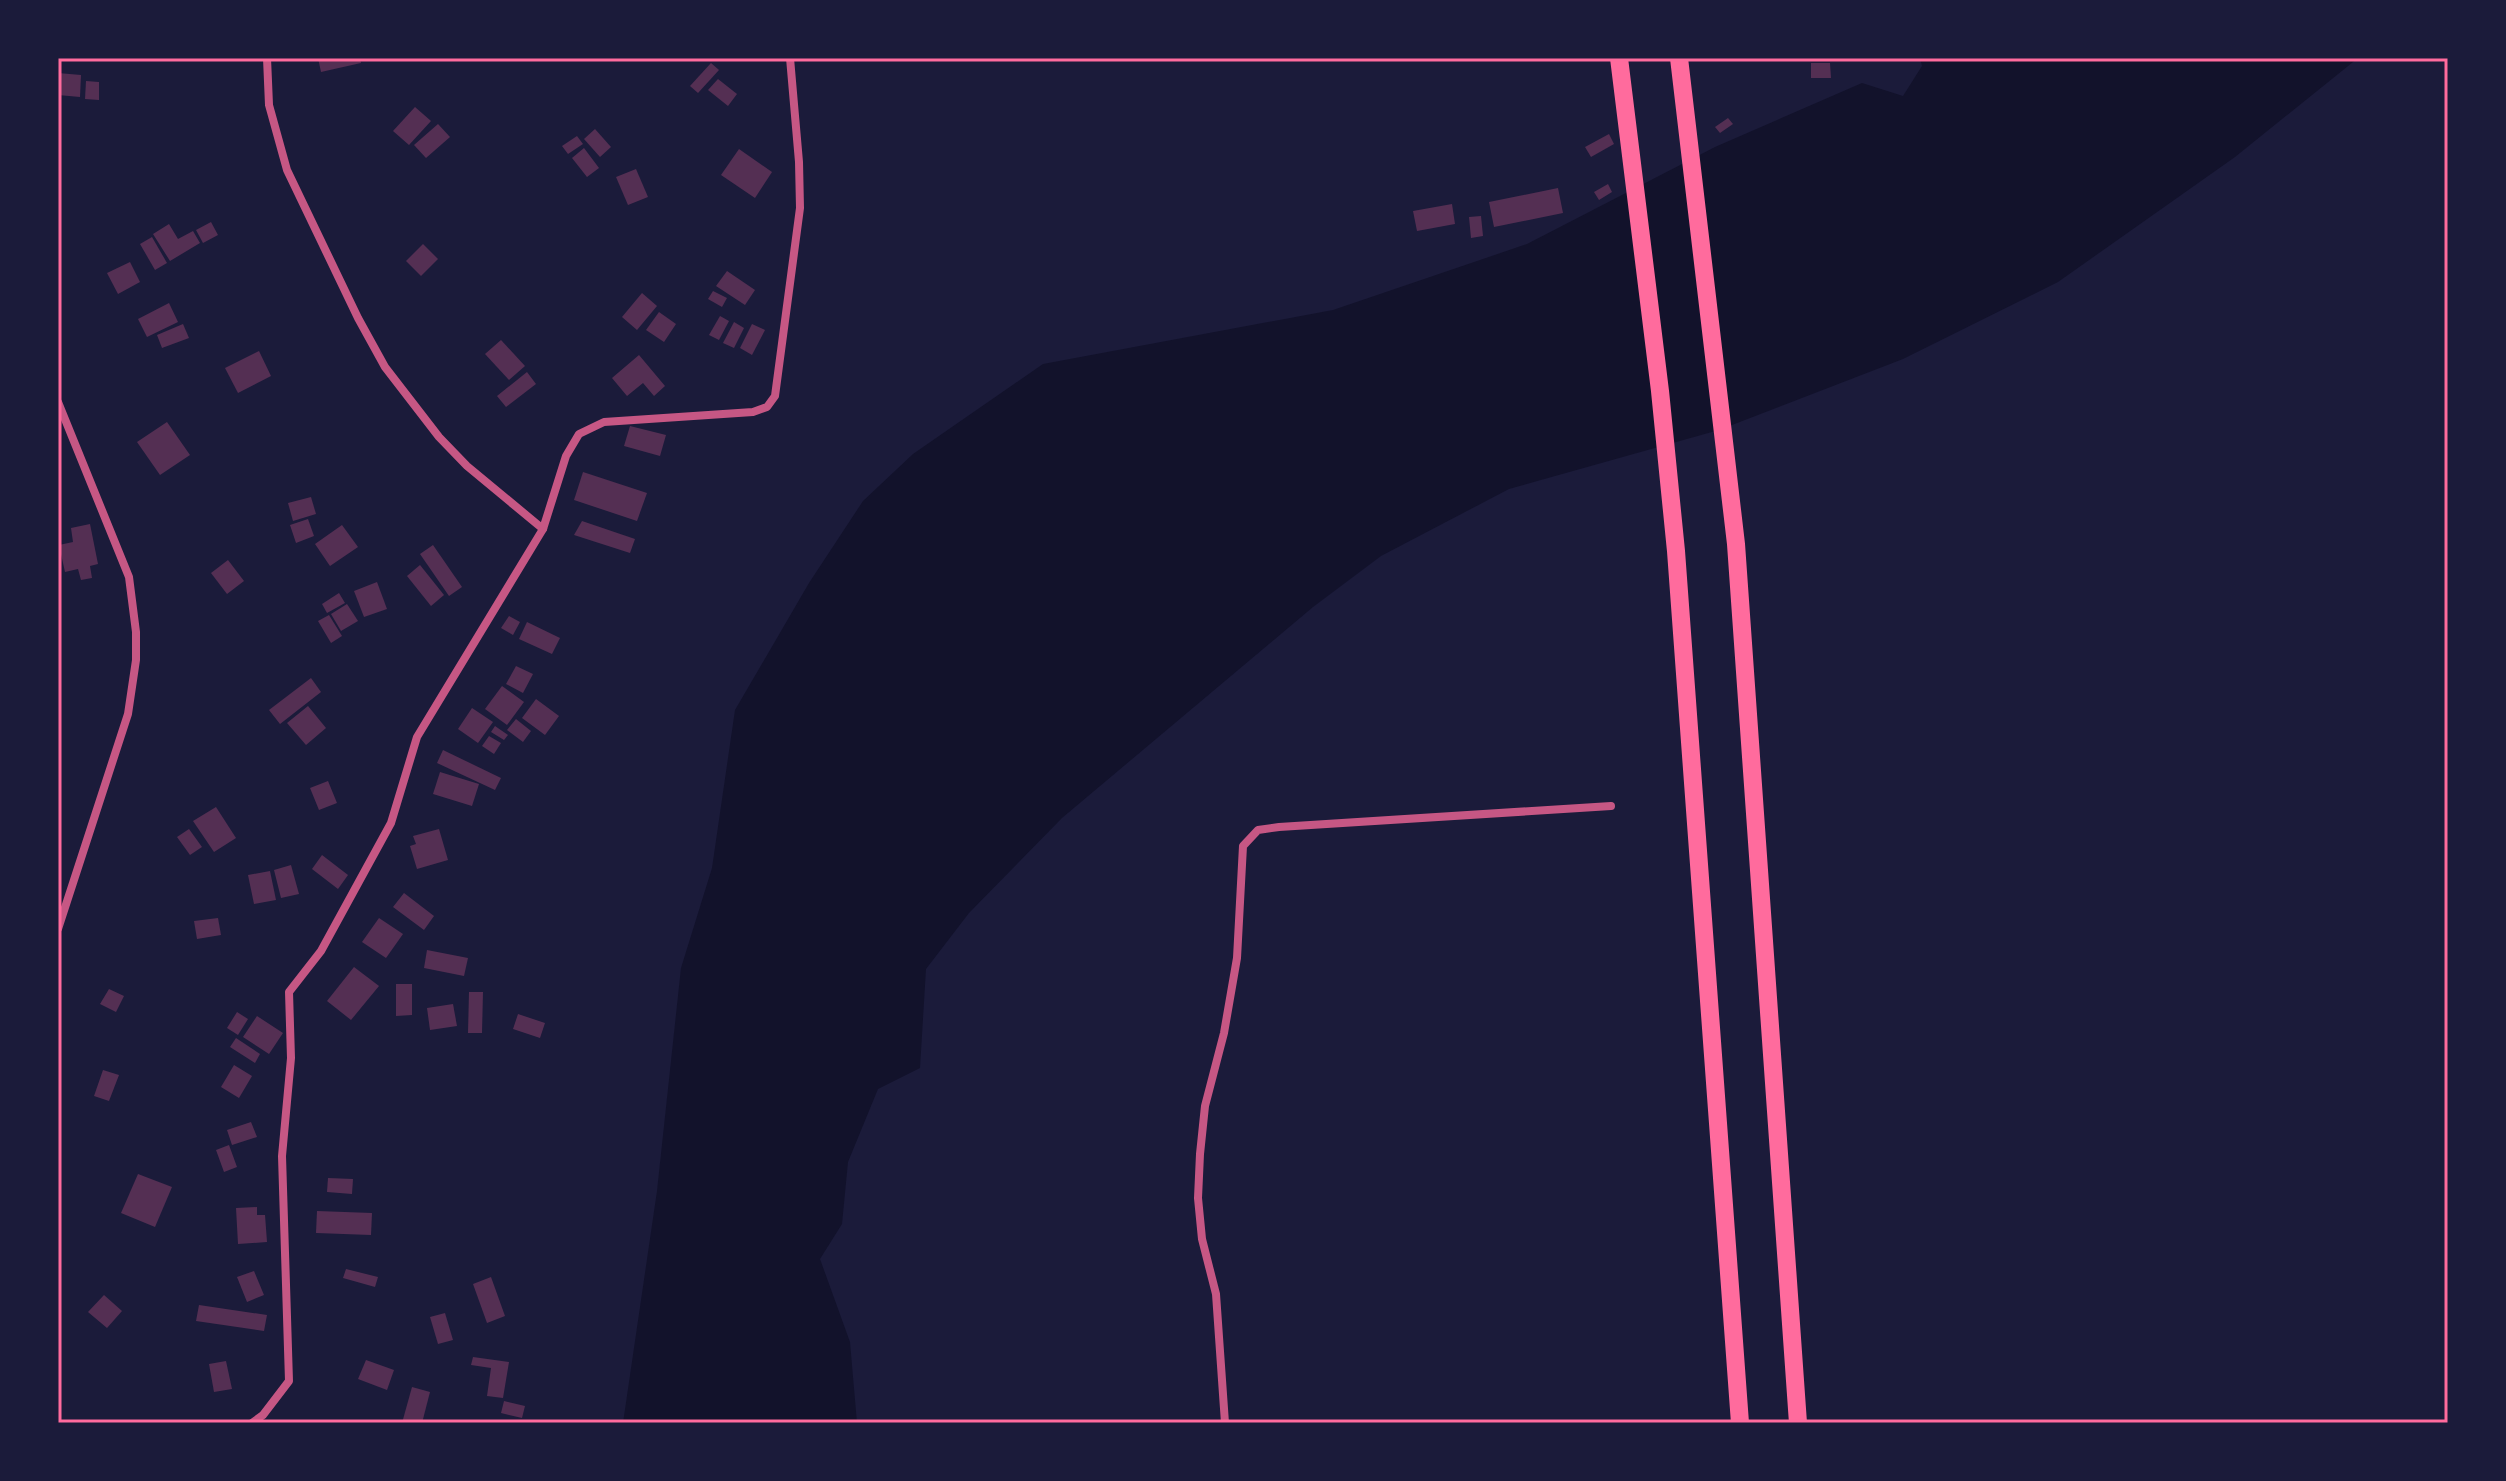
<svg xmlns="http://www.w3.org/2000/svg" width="2506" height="1481" font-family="Helvetica,sans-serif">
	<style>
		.water { fill: #12122b }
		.building { fill: #542f53 }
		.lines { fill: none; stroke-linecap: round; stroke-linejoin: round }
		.minor { stroke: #c65784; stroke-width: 8 }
		.motorway { stroke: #ff6b9d; stroke-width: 18 }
		.neatline { fill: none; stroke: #ff6b9d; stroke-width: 3 }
	</style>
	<rect width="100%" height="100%" fill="#1b1b3a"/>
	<path class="water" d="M 1920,58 L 2358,58 L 2235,157 L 2058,282 L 1903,359 L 1719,430 L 1509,489 L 1381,556 L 1313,607 L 1062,818 L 969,913 L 926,969 L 920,1068 L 878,1089 L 848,1162 L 842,1224 L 820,1259 L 850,1342 L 857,1423 L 623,1423 L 657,1191 L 681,968 L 712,868 L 735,710 L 809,583 L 863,501 L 913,454 L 1043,364 L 1333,310 L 1527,244 L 1715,147 L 1862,83 L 1903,96 L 1922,66 Z"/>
	<g class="building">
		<path d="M 318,58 L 360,58 L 361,63 L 321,72 Z"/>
		<path d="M 711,63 L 719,70 L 698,93 L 690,86 Z"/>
		<path d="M 1811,63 L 1830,63 L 1831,78 L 1811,78 Z"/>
		<path d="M 58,73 L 81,75 L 80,97 L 58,95 Z"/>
		<path d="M 718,79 L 737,94 L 728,106 L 708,90 Z"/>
		<path d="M 86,81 L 99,82 L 99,100 L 85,99 Z"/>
		<path d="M 415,107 L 431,121 L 409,145 L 393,131 Z"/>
		<path d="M 1728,118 L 1733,124 L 1720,133 L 1715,127 Z"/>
		<path d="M 438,124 L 450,137 L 426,158 L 414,145 Z"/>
		<path d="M 595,129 L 611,147 L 600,157 L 584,139 Z"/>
		<path d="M 1609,134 L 1614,144 L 1591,157 L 1585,147 Z"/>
		<path d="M 577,136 L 583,144 L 568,154 L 562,146 Z"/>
		<path d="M 584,148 L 599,168 L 587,177 L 572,158 Z"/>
		<path d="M 739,149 L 772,172 L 755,198 L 721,175 Z"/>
		<path d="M 636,169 L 648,197 L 628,205 L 616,177 Z"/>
		<path d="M 1608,184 L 1612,192 L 1599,200 L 1594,192 Z"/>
		<path d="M 1558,188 L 1563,213 L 1494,227 L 1489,202 Z"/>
		<path d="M 1452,204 L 1455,224 L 1417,231 L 1413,211 Z"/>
		<path d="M 1481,216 L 1483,236 L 1471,238 L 1469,217 Z"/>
		<path d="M 211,222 L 218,235 L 203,243 L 196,230 Z"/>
		<path d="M 169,224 L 178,239 L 193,231 L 200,243 L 170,261 L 153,234 Z"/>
		<path d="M 152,237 L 167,263 L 155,270 L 140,244 Z"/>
		<path d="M 423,244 L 438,259 L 421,276 L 406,261 Z"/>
		<path d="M 130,262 L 140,282 L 118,294 L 107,273 Z"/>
		<path d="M 727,271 L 755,290 L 745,305 L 716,286 Z"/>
		<path d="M 713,291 L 727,298 L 722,307 L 708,299 Z"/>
		<path d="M 642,293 L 657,306 L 637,330 L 622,317 Z"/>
		<path d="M 169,303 L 178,322 L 147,337 L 138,319 Z"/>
		<path d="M 659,312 L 676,324 L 664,342 L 646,330 Z"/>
		<path d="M 720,316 L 729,321 L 719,340 L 709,335 Z"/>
		<path d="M 734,322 L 744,328 L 734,348 L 723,343 Z"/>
		<path d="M 183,324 L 189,338 L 162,348 L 157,335 Z"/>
		<path d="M 752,324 L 765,330 L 752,355 L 740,348 Z"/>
		<path d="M 501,340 L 525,366 L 509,380 L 485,354 Z"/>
		<path d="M 259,351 L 271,376 L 238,393 L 225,368 Z"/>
		<path d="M 639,355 L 665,386 L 654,396 L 643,383 L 627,396 L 612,378 Z"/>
		<path d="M 527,372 L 536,384 L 506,407 L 497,396 Z"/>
		<path d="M 167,422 L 190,455 L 160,475 L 137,442 Z"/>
		<path d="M 630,426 L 666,435 L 660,456 L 624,446 Z"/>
		<path d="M 583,472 L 647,493 L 637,521 L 574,500 Z"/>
		<path d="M 311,497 L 316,514 L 293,521 L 288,503 Z"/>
		<path d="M 308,519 L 314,536 L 296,543 L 290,525 Z"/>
		<path d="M 582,521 L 635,539 L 630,553 L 574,535 Z"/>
		<path d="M 90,524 L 98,564 L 90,566 L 92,578 L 81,580 L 78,569 L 65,572 L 59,545 L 73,542 L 71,528 Z"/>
		<path d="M 342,525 L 358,547 L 330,566 L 315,544 Z"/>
		<path d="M 433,545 L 462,587 L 449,596 L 420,554 Z"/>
		<path d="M 228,560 L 244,581 L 227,594 L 211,573 Z"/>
		<path d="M 420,565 L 444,595 L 431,606 L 407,576 Z"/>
		<path d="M 377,582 L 387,609 L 364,617 L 354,591 Z"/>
		<path d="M 339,593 L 345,603 L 327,613 L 322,604 Z"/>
		<path d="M 347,604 L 358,621 L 341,631 L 331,614 Z"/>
		<path d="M 329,615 L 342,636 L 331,643 L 318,621 Z"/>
		<path d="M 509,616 L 520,622 L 513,635 L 501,628 Z"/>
		<path d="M 527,622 L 560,638 L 552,654 L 519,639 Z"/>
		<path d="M 516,666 L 533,674 L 523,693 L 506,684 Z"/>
		<path d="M 311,678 L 321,692 L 280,724 L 269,710 Z"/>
		<path d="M 502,686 L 524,702 L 507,725 L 485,709 Z"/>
		<path d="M 536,699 L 559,716 L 545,735 L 522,718 Z"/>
		<path d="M 308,706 L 326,728 L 306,745 L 287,723 Z"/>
		<path d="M 472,708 L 493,722 L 478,743 L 458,729 Z"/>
		<path d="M 516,719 L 531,731 L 523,742 L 507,730 Z"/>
		<path d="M 495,726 L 508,735 L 504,740 L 491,732 Z"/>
		<path d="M 489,736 L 501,743 L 494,754 L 482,746 Z"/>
		<path d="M 443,750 L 501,778 L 495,790 L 437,763 Z"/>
		<path d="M 440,772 L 479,784 L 472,806 L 433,794 Z"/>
		<path d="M 328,781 L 337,803 L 319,810 L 310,788 Z"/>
		<path d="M 216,807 L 236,838 L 214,852 L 193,821 Z"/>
		<path d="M 189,829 L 202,847 L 190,855 L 177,837 Z"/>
		<path d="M 439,829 L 448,860 L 417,869 L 410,846 L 416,844 L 413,836 Z"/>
		<path d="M 322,855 L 348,875 L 338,889 L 312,869 Z"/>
		<path d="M 291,865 L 299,894 L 281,898 L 274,870 Z"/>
		<path d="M 270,871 L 276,900 L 254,904 L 248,875 Z"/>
		<path d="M 404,893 L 434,916 L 424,930 L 393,907 Z"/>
		<path d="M 218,918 L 221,935 L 197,939 L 194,921 Z"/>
		<path d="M 379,918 L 403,934 L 386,958 L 362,942 Z"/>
		<path d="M 427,950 L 468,958 L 464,976 L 424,968 Z"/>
		<path d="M 354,967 L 379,986 L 351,1020 L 327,1001 Z"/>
		<path d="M 396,984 L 412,984 L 412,1015 L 396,1016 Z"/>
		<path d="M 109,989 L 124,996 L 116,1012 L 100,1004 Z"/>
		<path d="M 469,992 L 483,992 L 482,1033 L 468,1033 Z"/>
		<path d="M 453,1004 L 457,1026 L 430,1030 L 427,1008 Z"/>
		<path d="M 237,1012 L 248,1019 L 238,1035 L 227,1028 Z"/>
		<path d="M 518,1014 L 545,1023 L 540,1038 L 513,1029 Z"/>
		<path d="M 257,1016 L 283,1033 L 269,1054 L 243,1037 Z"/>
		<path d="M 236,1038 L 260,1054 L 255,1063 L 230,1047 Z"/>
		<path d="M 234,1065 L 252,1076 L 239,1098 L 221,1087 Z"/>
		<path d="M 103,1070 L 119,1075 L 109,1101 L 94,1096 Z"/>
		<path d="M 251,1122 L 257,1137 L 232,1145 L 227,1130 Z"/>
		<path d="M 229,1145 L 237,1167 L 224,1172 L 216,1150 Z"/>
		<path d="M 138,1174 L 172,1187 L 155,1227 L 121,1213 Z"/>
		<path d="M 328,1178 L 353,1179 L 352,1194 L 327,1192 Z"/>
		<path d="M 257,1207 L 257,1215 L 265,1215 L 267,1242 L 238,1244 L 236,1208 Z"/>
		<path d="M 317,1211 L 372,1213 L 371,1235 L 316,1233 Z"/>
		<path d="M 346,1269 L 378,1277 L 375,1287 L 343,1278 Z"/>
		<path d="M 254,1271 L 264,1295 L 247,1302 L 237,1277 Z"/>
		<path d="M 491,1277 L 505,1316 L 487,1323 L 473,1284 Z"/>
		<path d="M 104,1295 L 122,1311 L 107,1328 L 88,1312 Z"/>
		<path d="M 199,1305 L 267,1315 L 264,1331 L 196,1321 Z"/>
		<path d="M 445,1313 L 453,1340 L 438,1344 L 430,1317 Z"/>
		<path d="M 473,1357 L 509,1362 L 503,1398 L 487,1396 L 491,1368 L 471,1365 Z"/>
		<path d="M 366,1360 L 394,1370 L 387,1390 L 358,1379 Z"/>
		<path d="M 226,1361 L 232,1389 L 214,1392 L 209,1364 Z"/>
		<path d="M 412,1387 L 430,1392 L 422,1423 L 402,1423 Z"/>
		<path d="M 504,1401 L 525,1406 L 522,1418 L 501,1413 Z"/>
	</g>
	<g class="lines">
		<g class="minor">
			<path d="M 267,58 L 269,105 L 287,170 L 358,318 L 385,367 L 439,437 L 467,466 L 543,529"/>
			<path d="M 58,402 L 129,577 L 136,632 L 136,660 L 128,714 L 58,929"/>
			<path d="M 252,1423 L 263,1415 L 289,1381 L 282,1156 L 291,1058 L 289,992 L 321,951 L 391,823 L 417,737 L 543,529 L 566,456 L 579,434 L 604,422 L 753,412 L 767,407 L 775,396 L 800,208 L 799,162 L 790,58"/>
			<path d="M 1225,1423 L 1216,1294 L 1202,1239 L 1198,1198 L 1200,1154 L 1205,1106 L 1224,1033 L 1237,958 L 1243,846 L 1258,830 L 1279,827 L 1611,806"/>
		</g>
		<g class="motorway">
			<path d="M 1619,58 L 1660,391 L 1676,551 L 1740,1423"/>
			<path d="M 1679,58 L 1736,544 L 1798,1423"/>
		</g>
	</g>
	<rect width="2506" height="1481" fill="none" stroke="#1b1b3a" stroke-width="120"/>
	<rect x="60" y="60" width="2386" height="1361" class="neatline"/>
</svg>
